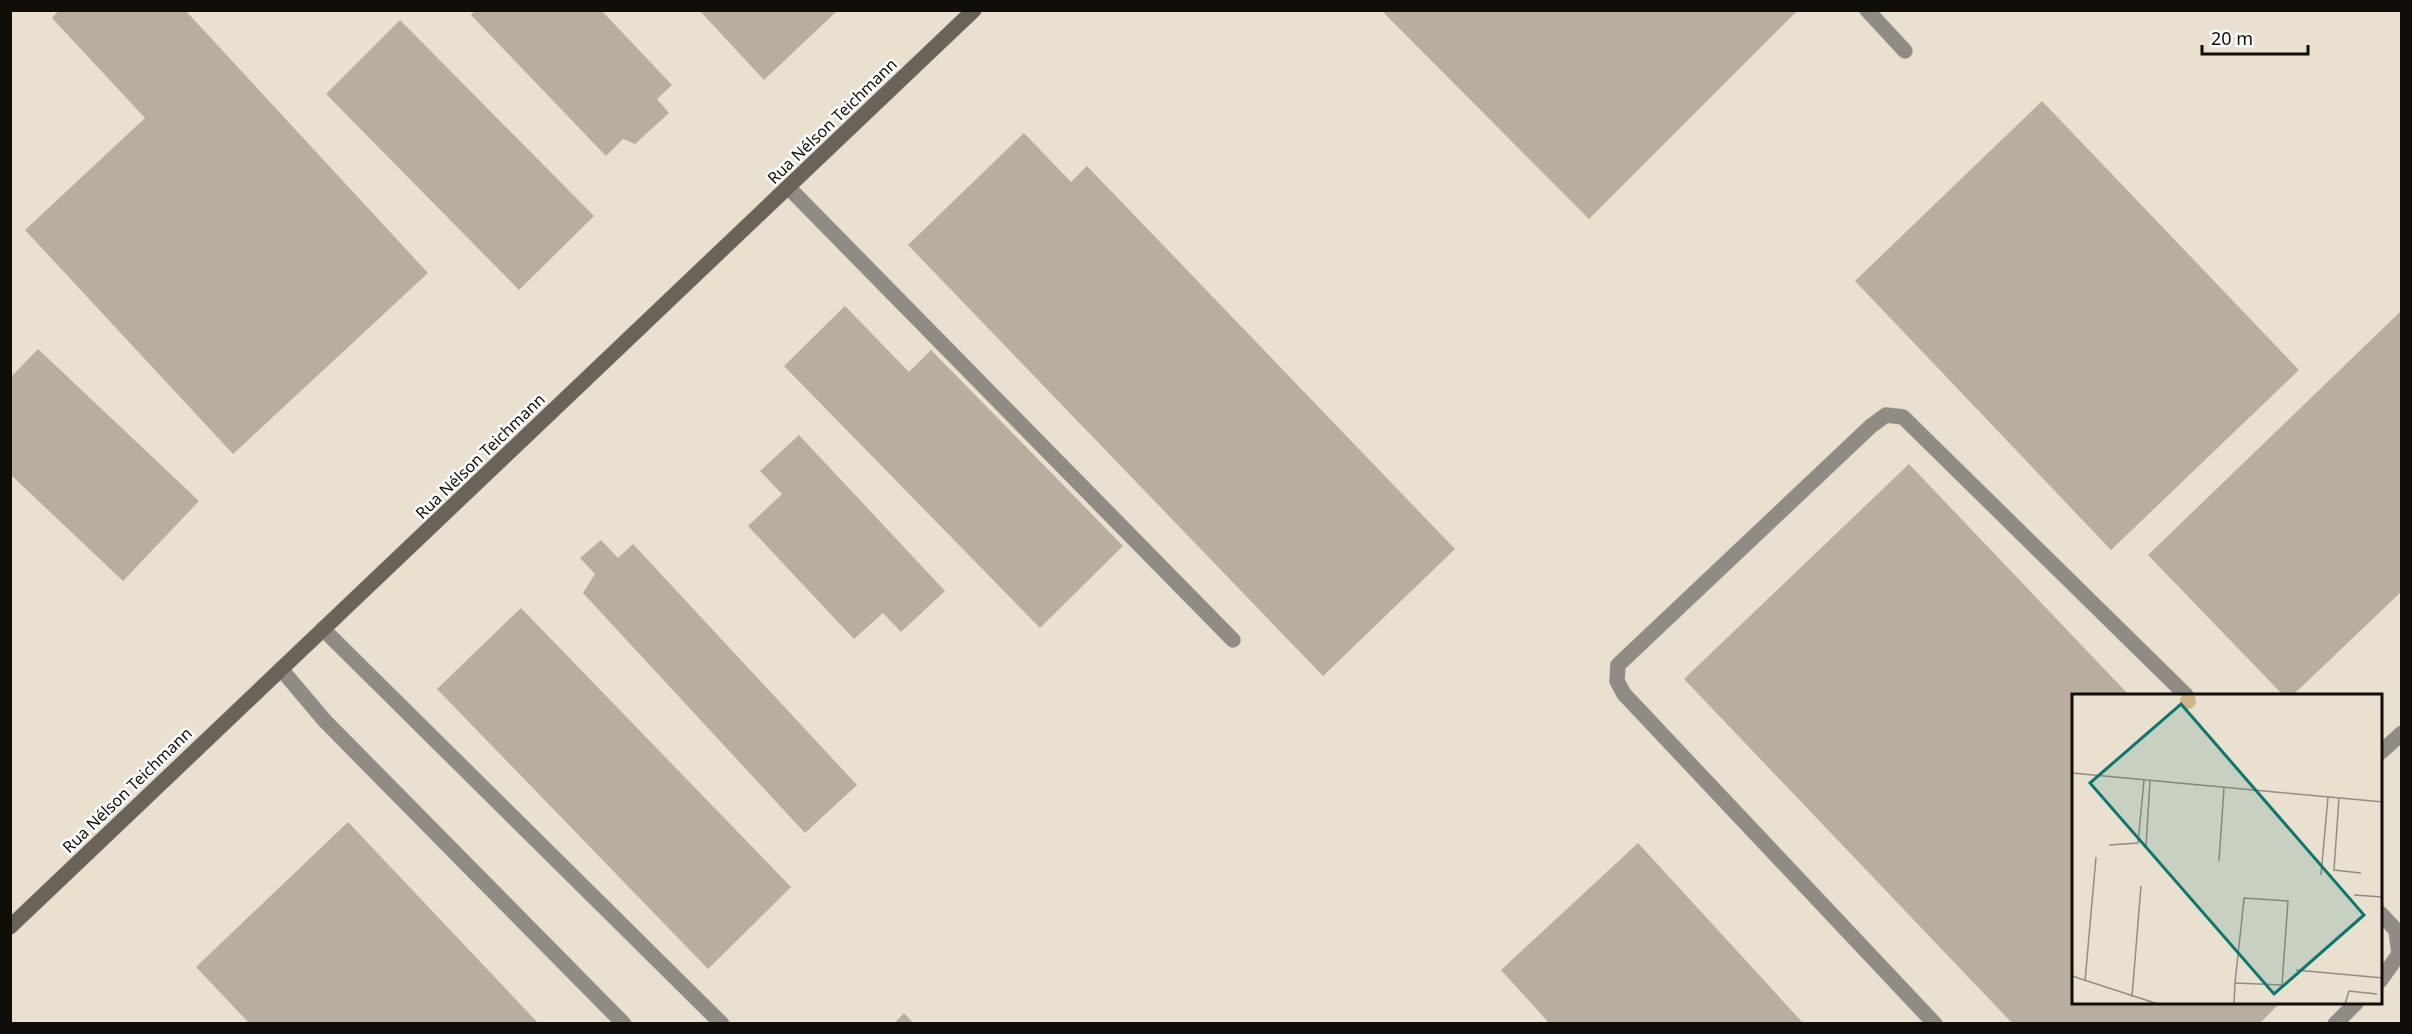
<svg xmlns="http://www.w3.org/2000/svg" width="2412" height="1034" font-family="'Noto Sans',sans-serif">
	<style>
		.building { fill: #b7ae9f }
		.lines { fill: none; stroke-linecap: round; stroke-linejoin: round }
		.lane-casing { stroke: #c6beb0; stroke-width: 16 }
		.secondary-casing { stroke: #c6beb0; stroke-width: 16 }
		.lane { stroke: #908c85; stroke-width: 15 }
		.secondary { stroke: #69635a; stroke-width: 15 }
		.labels { text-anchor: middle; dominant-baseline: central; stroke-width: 5; stroke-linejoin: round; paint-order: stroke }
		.street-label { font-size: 16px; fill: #110e09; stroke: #fff }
		.inset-road { fill: none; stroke: #938c80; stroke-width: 1.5 }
		.view { fill: #0f766e; fill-opacity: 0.15; stroke: #0f766e; stroke-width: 3 }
		.inset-edge { fill: none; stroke: #110e09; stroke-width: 3 }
	</style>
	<rect width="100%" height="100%" fill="#e9e0d0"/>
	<g class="building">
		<path d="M 59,10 L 185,10 L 428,273 L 233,454 L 25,230 L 145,118 L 52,18 Z"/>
		<path d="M 476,10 L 601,10 L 672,85 L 657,99 L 669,113 L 635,144 L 623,139 L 606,156 L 471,15 Z"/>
		<path d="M 699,10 L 838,10 L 764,80 Z"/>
		<path d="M 1381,10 L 1798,10 L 1589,219 Z"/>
		<path d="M 400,20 L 594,216 L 519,290 L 326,94 Z"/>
		<path d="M 2042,101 L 2299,370 L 2111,550 L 1855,281 Z"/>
		<path d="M 1024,133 L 1071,182 L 1087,166 L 1455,549 L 1323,676 L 908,245 Z"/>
		<path d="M 845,306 L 909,372 L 931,350 L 1123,546 L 1040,628 L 784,366 Z"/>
		<path d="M 2402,310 L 2402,591 L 2293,695 L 2283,695 L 2148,555 Z"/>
		<path d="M 38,349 L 199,501 L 123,581 L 10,474 L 10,378 Z"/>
		<path d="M 799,435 L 945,591 L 901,632 L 883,613 L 854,639 L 748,526 L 782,494 L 760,471 Z"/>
		<path d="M 1909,464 L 2129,695 L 2073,695 L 2073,1002 L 2281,1002 L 2259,1024 L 2013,1024 L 1684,679 Z"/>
		<path d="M 601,540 L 618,558 L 633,544 L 857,785 L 805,833 L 583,593 L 595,574 L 580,558 Z"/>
		<path d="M 521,608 L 791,887 L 708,969 L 437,689 Z"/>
		<path d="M 348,822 L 539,1024 L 250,1024 L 196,967 Z"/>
		<path d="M 1638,843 L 1804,1024 L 1550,1024 L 1501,970 Z"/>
		<path d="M 904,1013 L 914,1024 L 894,1024 Z"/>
	</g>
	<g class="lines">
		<g class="lane-casing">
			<g id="lane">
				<path d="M 1867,10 L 1905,51"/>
				<path d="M 788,187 L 1233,640"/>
				<path d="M 323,629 L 722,1024"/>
				<path d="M 281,669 L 325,721 L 624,1024"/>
				<path d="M 2381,752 L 2402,733"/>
				<path d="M 2380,913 L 2396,930 L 2399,954 L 2380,981"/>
				<path d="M 1935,1024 L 1624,694 L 1617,681 L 1618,665 L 1871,426 L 1886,415 L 1903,417 L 2186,695"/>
				<path d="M 2335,1024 L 2357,1002"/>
			</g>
		</g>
		<g class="secondary-casing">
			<path id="secondary" d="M 10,927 L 974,10"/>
		</g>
		<use href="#lane" class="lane"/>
		<use href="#secondary" class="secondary"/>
	</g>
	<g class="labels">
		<g class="street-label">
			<text transform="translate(832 121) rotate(-44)">Rua Nélson Teichmann</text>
			<text transform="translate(480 456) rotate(-44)">Rua Nélson Teichmann</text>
			<text transform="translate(127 790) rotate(-44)">Rua Nélson Teichmann</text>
		</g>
	</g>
	<g transform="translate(2072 694)">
		<rect width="310" height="310" fill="#e9e0d0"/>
		<path d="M108 7a8 8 0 1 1 16 0a8 8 0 1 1-16 0Z" fill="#d0b589"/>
		<path class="inset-road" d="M 0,79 L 311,108M 267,104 L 262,176 L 289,179M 37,151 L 66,149 L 72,86M 74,153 L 78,87M 147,167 L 152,94M 249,181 L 256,103M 282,201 L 311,203M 224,276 L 311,284M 0,282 L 86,310M 13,287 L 24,163M 60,303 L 69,192M 162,310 L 163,289 L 172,205 L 172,204 L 216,207 L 210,291 L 163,289M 273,310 L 277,297 L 305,300"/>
		<path class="view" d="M 109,10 L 292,221 L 202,300 L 18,89 Z"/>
		<rect width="310" height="310" class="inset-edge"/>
	</g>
	<rect width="2412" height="1034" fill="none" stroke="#110e09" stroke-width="24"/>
	<path d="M2202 45v9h106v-9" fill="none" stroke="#110e09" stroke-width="3"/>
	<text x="2211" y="45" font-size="18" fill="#110e09" stroke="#ffffff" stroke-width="4.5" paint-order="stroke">20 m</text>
</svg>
